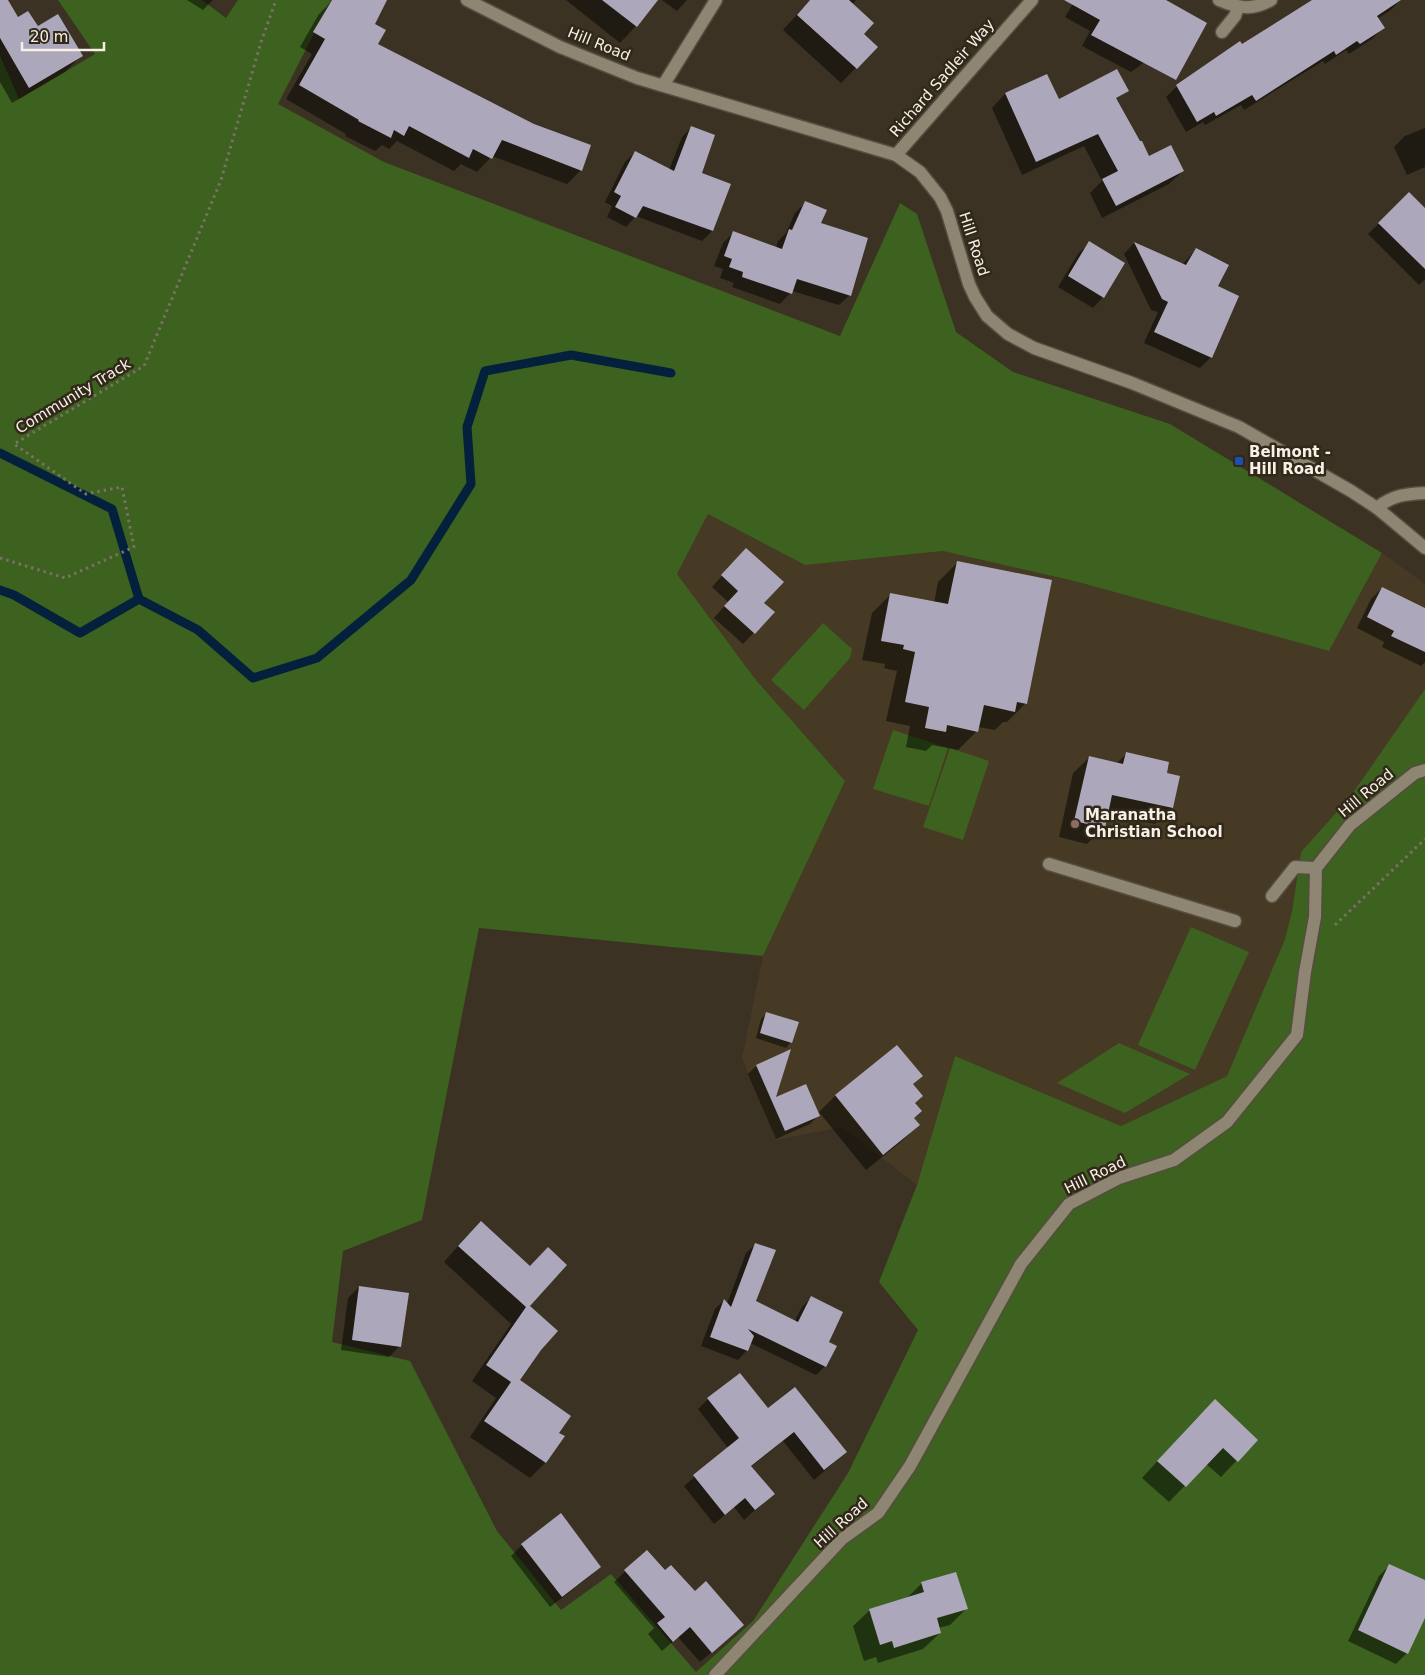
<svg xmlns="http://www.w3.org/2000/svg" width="1425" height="1675" font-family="'DejaVu Sans',sans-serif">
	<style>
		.built { fill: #463a24 }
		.green { fill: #3d611e }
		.shadow { fill: #0007 }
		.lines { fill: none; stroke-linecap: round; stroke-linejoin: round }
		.stream { stroke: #03213d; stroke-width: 9 }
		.building { fill: #ada7bb }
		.service-casing { stroke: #554d40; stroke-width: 15 }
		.minor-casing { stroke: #554d40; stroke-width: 15 }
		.path { stroke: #7a7264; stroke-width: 3; stroke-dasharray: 2.5 4; stroke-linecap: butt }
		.service { stroke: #8f8573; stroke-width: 12 }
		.minor { stroke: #8f8573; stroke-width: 12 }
		.transit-dot { fill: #1a4fb4; stroke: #312819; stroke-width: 2 }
		.education-dot { fill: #8d6e63; stroke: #312819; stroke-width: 2 }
		.labels { text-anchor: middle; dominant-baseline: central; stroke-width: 5; stroke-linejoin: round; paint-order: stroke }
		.street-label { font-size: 15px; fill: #f6f0e6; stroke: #312819 }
		.poi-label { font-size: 15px; font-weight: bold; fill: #f6f0e6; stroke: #312819; text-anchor: start }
	</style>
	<rect width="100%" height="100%" fill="#3b3223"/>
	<path class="built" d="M 708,514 L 805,565 L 943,551 L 1074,581 L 1329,651 L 1382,553 L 1425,584 L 1425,689 L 1350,797 L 1301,852 L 1292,911 L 1285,939 L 1227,1076 L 1121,1126 L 955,1056 L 917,1185 L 842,1127 L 776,1140 L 742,1058 L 763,956 L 845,781 L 756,680 L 677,574 Z"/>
	<g class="green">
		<path d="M 58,0 L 202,0 L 226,18 L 238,0 L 331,0 L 278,104 L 384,162 L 840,336 L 900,203 L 917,214 L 956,332 L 1013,372 L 1170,424 L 1382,553 L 1329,651 L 1074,581 L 943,551 L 805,565 L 708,514 L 677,574 L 756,680 L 845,781 L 763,956 L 479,928 L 422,1220 L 343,1251 L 332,1342 L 410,1361 L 497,1531 L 561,1610 L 611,1574 L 696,1672 L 753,1621 L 848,1473 L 918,1330 L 879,1282 L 917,1185 L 955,1056 L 1121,1126 L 1227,1076 L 1285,939 L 1292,911 L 1301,852 L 1350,797 L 1425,689 L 1425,1675 L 0,1675 L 0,56 L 19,99 L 95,54 Z"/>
		<path d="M 823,623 L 852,649 L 850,658 L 804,710 L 771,680 Z"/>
		<path d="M 893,730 L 948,748 L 929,806 L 873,789 Z"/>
		<path d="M 950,748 L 989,761 L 963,840 L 923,827 Z"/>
		<path d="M 1191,927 L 1249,952 L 1195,1070 L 1138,1045 Z"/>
		<path d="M 1119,1043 L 1190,1074 L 1125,1113 L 1057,1083 Z"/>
	</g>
	<g class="shadow">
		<path d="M 187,0 L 213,0 L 203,10 Z"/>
		<path d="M 333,0 L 374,0 L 373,24 L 376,45 L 581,170 L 567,184 L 492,156 L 477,172 L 461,164 L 454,171 L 397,141 L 389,149 L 382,145 L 375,151 L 345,136 L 346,134 L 286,99 L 312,54 L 300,47 L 319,14 Z"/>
		<path d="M 566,0 L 657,0 L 636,26 L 620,43 Z"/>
		<path d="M 662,0 L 687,0 L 677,11 Z"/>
		<path d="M 810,0 L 856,0 L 852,5 L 862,34 L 876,47 L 841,83 L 783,30 Z"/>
		<path d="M 1075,0 L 1164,0 L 1188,30 L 1131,72 L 1082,46 L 1090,31 L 1065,17 Z"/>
		<path d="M 1315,0 L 1400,0 L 1392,9 L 1377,19 L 1383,28 L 1372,39 L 1349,54 L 1346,50 L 1325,64 L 1323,61 L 1244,110 L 1241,105 L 1205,125 L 1203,122 L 1186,132 L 1166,97 L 1177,86 Z"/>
		<path d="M 37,28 L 81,56 L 65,72 L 12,103 L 0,82 L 0,30 Z"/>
		<path d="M 1047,76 L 1058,101 L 1149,157 L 1183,171 L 1169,184 L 1102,218 L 1090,193 L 1102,181 L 1084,146 L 1022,175 L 992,108 L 1005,94 Z"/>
		<path d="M 692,127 L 700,173 L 729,184 L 712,231 L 702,241 L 636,216 L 626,227 L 607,217 L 612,206 L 605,202 L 625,162 L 635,152 L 669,170 L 682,137 Z"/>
		<path d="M 1425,128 L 1425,167 L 1407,175 L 1394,147 L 1405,136 Z"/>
		<path d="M 1409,194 L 1425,210 L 1425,279 L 1419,285 L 1368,234 Z"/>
		<path d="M 806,202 L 819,224 L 850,295 L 839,305 L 792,291 L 780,304 L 732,287 L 734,283 L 720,278 L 723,269 L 714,266 L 723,243 L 733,233 L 776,248 L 778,241 L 786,233 L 795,213 Z"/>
		<path d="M 1089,243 L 1103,297 L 1093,308 L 1058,287 L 1078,254 Z"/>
		<path d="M 1134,243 L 1182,265 L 1196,249 L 1217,287 L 1211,357 L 1200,368 L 1144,343 L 1158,312 L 1151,310 L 1124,254 Z"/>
		<path d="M 735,561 L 763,603 L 773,613 L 743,644 L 714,618 L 728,602 L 712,587 Z"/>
		<path d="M 958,562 L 1026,703 L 1007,722 L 1003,722 L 995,730 L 978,727 L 977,731 L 958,750 L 932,745 L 926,751 L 906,747 L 910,726 L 886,721 L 897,671 L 884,668 L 885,664 L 862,660 L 872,613 L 891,594 L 934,603 L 938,582 Z"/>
		<path d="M 1382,588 L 1425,610 L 1425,662 L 1421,666 L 1382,647 L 1384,642 L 1357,628 L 1371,599 Z"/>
		<path d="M 1126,754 L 1165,774 L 1172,808 L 1155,824 L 1107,813 L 1104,827 L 1087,844 L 1059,837 L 1073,773 L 1090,757 L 1117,763 Z"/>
		<path d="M 766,1014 L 791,1042 L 786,1048 L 756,1038 L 761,1019 Z"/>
		<path d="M 897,1046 L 921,1076 L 912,1085 L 913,1118 L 918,1125 L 902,1141 L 866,1170 L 819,1112 L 835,1096 Z"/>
		<path d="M 789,1051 L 774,1099 L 818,1116 L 810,1124 L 776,1139 L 748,1074 L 756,1066 Z"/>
		<path d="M 465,1238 L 528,1306 L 540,1349 L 518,1381 L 557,1433 L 563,1437 L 545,1463 L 530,1478 L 470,1437 L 496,1398 L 472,1381 L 511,1324 L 444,1262 Z"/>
		<path d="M 756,1244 L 755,1302 L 794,1322 L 802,1307 L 811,1298 L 827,1342 L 825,1366 L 816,1375 L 750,1343 L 747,1350 L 738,1360 L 701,1346 L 715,1309 L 724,1300 L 727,1304 L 746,1253 Z"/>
		<path d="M 359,1287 L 400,1346 L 389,1357 L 341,1350 L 348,1298 Z"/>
		<path d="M 708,1399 L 768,1410 L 846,1452 L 814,1480 L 783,1441 L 751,1467 L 773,1494 L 744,1520 L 734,1507 L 714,1524 L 684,1486 L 728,1448 L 698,1409 Z"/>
		<path d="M 1198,1417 L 1256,1440 L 1221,1477 L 1206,1464 L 1169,1502 L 1142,1478 Z"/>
		<path d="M 560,1515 L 600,1566 L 589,1577 L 550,1607 L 511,1556 L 522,1545 Z"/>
		<path d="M 647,1551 L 665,1571 L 732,1635 L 700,1662 L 678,1637 L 662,1651 L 648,1634 L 654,1628 L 614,1582 Z"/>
		<path d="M 1390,1565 L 1425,1581 L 1425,1615 L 1407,1653 L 1396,1664 L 1348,1641 L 1379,1576 Z"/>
		<path d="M 922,1583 L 967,1608 L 950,1625 L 938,1628 L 940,1633 L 923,1649 L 878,1663 L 876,1657 L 864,1661 L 853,1626 L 870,1610 L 906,1599 Z"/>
	</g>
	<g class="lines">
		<g class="stream">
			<path d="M 0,453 L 112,509 L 139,599 L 80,633 L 14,595 L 0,590"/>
			<path d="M 139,599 L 198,630 L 253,678 L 317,658 L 411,580 L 471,484 L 467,427 L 485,371 L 571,355 L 671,373"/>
		</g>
	</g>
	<g class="building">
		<path d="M 0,0 L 8,0 L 18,17 L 28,11 L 38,26 L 58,14 L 83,56 L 29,88 L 0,38 Z"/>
		<path d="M 332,0 L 387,0 L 375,24 L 386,30 L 378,44 L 534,124 L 591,145 L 582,171 L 502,140 L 492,159 L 473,149 L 469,158 L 409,126 L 404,136 L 394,130 L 391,138 L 358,121 L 359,120 L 299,85 L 325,39 L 313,32 Z"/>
		<path d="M 602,0 L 658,0 L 637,27 Z"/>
		<path d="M 810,0 L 849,0 L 874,23 L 864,34 L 878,47 L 857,69 L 797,15 Z"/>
		<path d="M 1064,0 L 1166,0 L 1207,23 L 1176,80 L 1091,35 L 1100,20 Z"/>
		<path d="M 1312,0 L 1401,0 L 1377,16 L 1385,28 L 1360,44 L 1357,41 L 1336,55 L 1334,51 L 1256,101 L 1252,95 L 1216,116 L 1214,112 L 1197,122 L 1176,85 L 1240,41 L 1242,44 Z"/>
		<path d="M 1117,69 L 1129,91 L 1116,98 L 1140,141 L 1142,141 L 1149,156 L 1171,145 L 1184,171 L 1116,206 L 1102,179 L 1118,171 L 1098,134 L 1036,162 L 1005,93 L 1047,74 L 1059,99 Z"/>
		<path d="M 691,126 L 715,135 L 702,173 L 731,184 L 713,231 L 643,206 L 636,218 L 615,207 L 621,196 L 614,192 L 635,151 L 674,171 Z"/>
		<path d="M 1409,192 L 1425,208 L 1425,269 L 1378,223 Z"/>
		<path d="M 805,201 L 827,210 L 821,223 L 868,238 L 851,296 L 797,279 L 792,294 L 742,277 L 743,272 L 729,267 L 732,259 L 724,256 L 733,231 L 782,249 L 789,229 L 792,230 Z"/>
		<path d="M 1089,241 L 1125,263 L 1104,298 L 1068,276 Z"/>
		<path d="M 1134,242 L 1186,265 L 1196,248 L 1229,265 L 1218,286 L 1239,296 L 1212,358 L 1154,332 L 1168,302 L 1162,299 Z"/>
		<path d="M 746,548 L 784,582 L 764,603 L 775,612 L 755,634 L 724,606 L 738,591 L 721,575 Z"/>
		<path d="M 957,561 L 1052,580 L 1027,704 L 1017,702 L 1015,712 L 984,705 L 978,732 L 947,725 L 946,732 L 925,728 L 929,707 L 905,702 L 915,652 L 903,649 L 904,645 L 881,641 L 890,593 L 948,604 Z"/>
		<path d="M 1382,587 L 1425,608 L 1425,652 L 1391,636 L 1394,631 L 1367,617 Z"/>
		<path d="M 1126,752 L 1169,762 L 1167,773 L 1180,776 L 1173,808 L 1112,795 L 1105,828 L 1074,821 L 1089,756 L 1123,764 Z"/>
		<path d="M 766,1012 L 799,1022 L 792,1043 L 760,1033 Z"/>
		<path d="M 897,1045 L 923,1076 L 913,1084 L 923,1096 L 915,1103 L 922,1111 L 914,1118 L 920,1125 L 883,1155 L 835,1095 Z"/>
		<path d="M 791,1049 L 776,1097 L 806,1084 L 820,1116 L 785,1131 L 756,1065 Z"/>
		<path d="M 481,1221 L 530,1266 L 548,1247 L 567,1265 L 530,1306 L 558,1331 L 541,1350 L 520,1380 L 571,1416 L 559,1433 L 565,1436 L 546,1463 L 484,1421 L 511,1382 L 486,1365 L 526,1307 L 458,1246 Z"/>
		<path d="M 755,1243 L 776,1250 L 756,1301 L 798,1322 L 811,1296 L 843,1312 L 829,1342 L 837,1346 L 826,1367 L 748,1329 L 754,1336 L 748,1351 L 710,1337 L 724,1299 L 731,1307 Z"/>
		<path d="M 359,1286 L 409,1293 L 401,1347 L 352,1340 Z"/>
		<path d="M 740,1373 L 768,1408 L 795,1387 L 847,1452 L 824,1470 L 794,1432 L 751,1466 L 775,1494 L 755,1510 L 745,1498 L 725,1515 L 693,1475 L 739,1438 L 707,1398 Z"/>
		<path d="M 1215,1399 L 1258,1440 L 1238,1462 L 1223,1448 L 1186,1487 L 1157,1461 Z"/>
		<path d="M 561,1513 L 601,1567 L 562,1597 L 521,1544 Z"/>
		<path d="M 647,1550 L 665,1570 L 671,1565 L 695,1591 L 706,1581 L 744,1625 L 712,1653 L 690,1627 L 673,1642 L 657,1623 L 665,1617 L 624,1570 Z"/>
		<path d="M 1389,1564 L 1425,1580 L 1425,1618 L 1408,1654 L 1358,1630 Z"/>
		<path d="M 956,1572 L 968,1609 L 937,1618 L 941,1633 L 894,1648 L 892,1641 L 880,1645 L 869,1609 L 924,1592 L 921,1582 Z"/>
	</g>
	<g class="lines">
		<g class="service-casing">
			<g id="service">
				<path d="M 664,84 L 716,0"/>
				<path d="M 1049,864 L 1235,921"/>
				<path d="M 1272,896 L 1295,867 L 1316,868"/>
			</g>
		</g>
		<g class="minor-casing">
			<g id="minor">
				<path d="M 467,0 L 560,47 L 637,78 L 896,155 L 920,172 L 940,197 L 947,211 L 969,284 L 975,297 L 987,316 L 1008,334 L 1034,348 L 1132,383 L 1239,427 L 1351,491 L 1377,508 L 1425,548"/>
				<path d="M 1219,0 C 1238,8 1253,11 1271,0"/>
				<path d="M 1222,32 L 1235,16 L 1238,7"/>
				<path d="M 896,155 L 1032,0"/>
				<path d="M 1377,508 C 1392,495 1406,494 1425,493"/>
				<path d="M 715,1675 L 842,1539 L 878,1513 L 910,1466 L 1021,1264 L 1069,1204 L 1119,1178 L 1174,1160 L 1227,1122 L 1297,1035 L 1305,972 L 1315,917 L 1316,868 L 1350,825 L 1415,773 L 1425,770"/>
			</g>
		</g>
		<g class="path">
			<path d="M 0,558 L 65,578 L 134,547 L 122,487 L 86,494 L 14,444 L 144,366 L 221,180 L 261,42 L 276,0"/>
			<path d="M 1335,925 L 1425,839"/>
		</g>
		<use href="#service" class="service"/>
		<use href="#minor" class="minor"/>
	</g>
	<rect class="transit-dot" x="1234" y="456" width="10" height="10" rx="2.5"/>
	<circle class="education-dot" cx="1075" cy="824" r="5"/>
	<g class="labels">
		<g class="street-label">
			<text transform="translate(599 44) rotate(22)">Hill Road</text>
			<text transform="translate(942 78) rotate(-49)">Richard Sadleir Way</text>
			<text transform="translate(974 244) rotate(72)">Hill Road</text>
			<text transform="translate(73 396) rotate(-31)">Community Track</text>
			<text transform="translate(1366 793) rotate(-40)">Hill Road</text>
			<text transform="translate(1095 1175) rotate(-26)">Hill Road</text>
			<text transform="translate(841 1523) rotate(-42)">Hill Road</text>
		</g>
		<g class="poi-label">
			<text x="1249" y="452">Belmont -<tspan x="1249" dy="17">Hill Road</tspan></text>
			<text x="1085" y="815">Maranatha<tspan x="1085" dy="17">Christian School</tspan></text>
		</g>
	</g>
	<path d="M22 42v8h82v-8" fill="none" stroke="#f6f0e6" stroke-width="2.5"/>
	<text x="30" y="42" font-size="15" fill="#f6f0e6" stroke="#312819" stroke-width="4" paint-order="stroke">20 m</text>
</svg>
